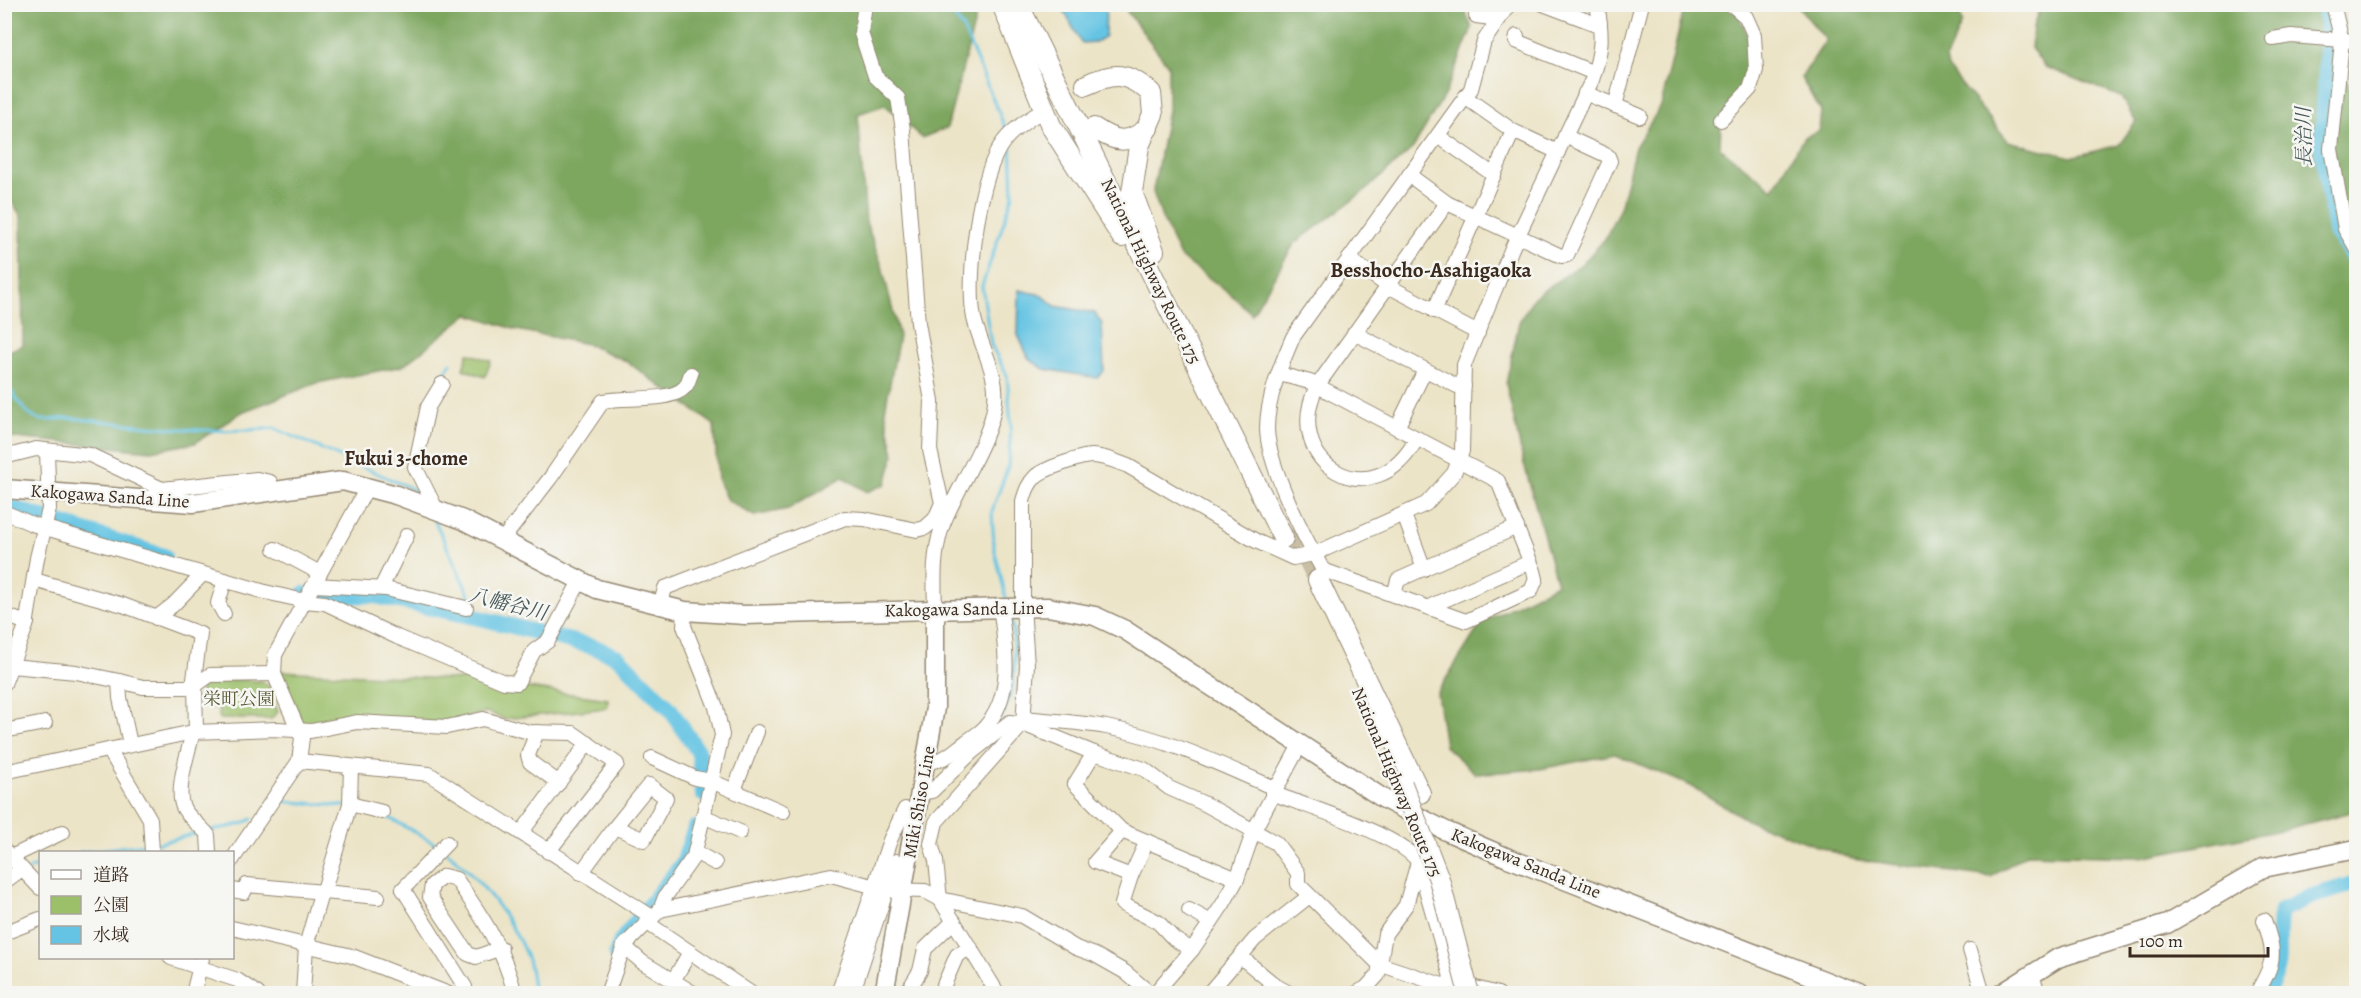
<svg xmlns="http://www.w3.org/2000/svg" width="2361" height="998" font-family="Alegreya,'Noto Serif JP',serif">
	<style>
		.green { fill: #9cc06a; stroke: #6c7544; stroke-width: 1.5 }
		.forest { fill: #7da65e; stroke: #5c683e; stroke-width: 1.5 }
		.water { fill: #65c4e3; stroke: #507780; stroke-width: 1.5 }
		.lines { fill: none; stroke-linecap: round; stroke-linejoin: round }
		.stream { stroke: #65c4e3; stroke-width: 3 }
		.river { stroke: #65c4e3; stroke-width: 16 }
		.highway-tunnel { stroke: #c9bfa5; stroke-width: 20; stroke-dasharray: 20 10; stroke-linecap: butt }
		.minor-casing { stroke: #948772; stroke-width: 16 }
		.major-casing { stroke: #948772; stroke-width: 21 }
		.highway-casing { stroke: #948772; stroke-width: 22 }
		.minor { stroke: #fff; stroke-width: 14 }
		.major { stroke: #fff; stroke-width: 18 }
		.highway { stroke: #fff; stroke-width: 20 }
		.highway-bridge-casing { stroke: #948772; stroke-width: 22; stroke-linecap: butt }
		.highway-bridge { stroke: #fff; stroke-width: 20 }
		.labels { text-anchor: middle; dominant-baseline: central; stroke-width: 5; stroke-linejoin: round; paint-order: stroke }
		.street-label { font-size: 18px; fill: #3b2a1e; stroke: #f6f6f2 }
		.park-label { font-size: 18px; fill: #585735; stroke: #f6f6f2 }
		.water-label { font-size: 20px; font-style: italic; fill: #485859; stroke: #f6f6f2 }
		.neighbourhood-label { font-size: 20px; font-weight: bold; fill: #3b2a1e; stroke: #f6f6f2 }
		.quarter-label { font-size: 21px; font-weight: bold; fill: #3b2a1e; stroke: #f6f6f2 }
	</style>
	<rect width="100%" height="100%" fill="#f6f6f2"/>
	<filter id="ink" filterUnits="userSpaceOnUse"><feTurbulence type="fractalNoise" baseFrequency=".0167" numOctaves="2"/><feDisplacementMap in="SourceGraphic" scale="12" xChannelSelector="R" yChannelSelector="G"/><feConvolveMatrix kernelMatrix="1 2 1 2 8 2 1 2 1" color-interpolation-filters="sRGB"/></filter>
	<filter id="wash" filterUnits="userSpaceOnUse"><feTurbulence type="fractalNoise" baseFrequency=".008" numOctaves="4" result="noise"/><feDisplacementMap in="SourceGraphic" scale="24" xChannelSelector="R" yChannelSelector="G"/><feGaussianBlur stdDeviation="1.35" result="paint"/><feColorMatrix in="noise" values="0 0 0 0 0 0 0 0 0 0 0 0 0 0 0 0 0 1.4 0 .05"/><feComposite in="paint" operator="in"/></filter>
	<g filter="url(#wash)">
		<rect width="100%" height="100%" fill="#ece4c7"/>
		<g class="green">
			<path d="M 468,353 L 491,361 L 485,377 L 463,369 Z"/>
			<path d="M 279,671 L 468,680 L 608,699 L 607,708 L 504,719 L 487,712 L 447,722 L 305,725 L 302,724 Z"/>
			<path d="M 214,679 L 262,681 L 268,685 L 278,712 L 271,719 L 220,719 L 218,709 L 200,703 L 201,686 Z"/>
		</g>
		<g class="forest">
			<path d="M 5,5 L 975,5 L 975,21 L 947,128 L 922,138 L 885,105 L 858,114 L 866,222 L 882,266 L 899,336 L 885,410 L 894,455 L 886,484 L 867,492 L 843,477 L 788,509 L 754,516 L 727,500 L 718,481 L 714,425 L 626,361 L 587,344 L 517,330 L 468,314 L 403,366 L 317,383 L 242,412 L 195,443 L 151,451 L 5,437 L 5,353 L 23,345 L 21,216 L 5,191 L 5,166 L 13,114 L 5,106 Z"/>
			<path d="M 1122,5 L 1463,5 L 1472,28 L 1445,94 L 1413,148 L 1366,190 L 1294,244 L 1252,314 L 1228,292 L 1180,257 L 1162,218 L 1153,192 L 1168,110 L 1168,65 Z"/>
			<path d="M 1685,5 L 1722,5 L 1737,14 L 1746,31 L 1750,56 L 1747,83 L 1721,120 L 1720,148 L 1773,189 L 1804,137 L 1819,131 L 1821,111 L 1801,78 L 1826,40 L 1797,5 L 1956,5 L 1962,23 L 1946,58 L 1948,68 L 2008,141 L 2071,157 L 2119,145 L 2136,122 L 2121,97 L 2045,67 L 2031,48 L 2033,27 L 2041,5 L 2317,5 L 2356,104 L 2356,189 L 2348,242 L 2356,268 L 2356,811 L 2282,830 L 2141,857 L 2026,854 L 1991,877 L 1852,859 L 1749,821 L 1691,786 L 1615,754 L 1540,769 L 1476,774 L 1445,746 L 1437,693 L 1482,622 L 1557,584 L 1523,460 L 1506,384 L 1519,322 L 1534,297 L 1583,263 L 1605,239 L 1621,205 L 1635,147 L 1661,106 Z"/>
		</g>
		<g class="water">
			<path d="M 1061,5 L 1106,5 L 1105,36 L 1096,42 L 1081,43 Z"/>
			<path d="M 1019,290 L 1042,295 L 1055,306 L 1095,313 L 1102,324 L 1104,371 L 1097,378 L 1044,369 L 1029,359 L 1018,335 Z"/>
		</g>
		<g class="lines">
			<g class="stream">
				<path d="M 945,4 L 963,28 L 1007,132"/>
				<path d="M 440,380 L 451,363"/>
				<path d="M 4,381 C 12,392 22,409 33,417 C 43,423 58,418 69,418 C 137,424 205,436 274,428 L 422,493"/>
				<path d="M 433,517 L 480,618"/>
				<path d="M 1007,602 L 994,548 L 992,511 L 1008,467 L 1011,427 L 1007,375 L 991,345 L 982,286 L 1013,195 L 1011,141"/>
				<path d="M 994,725 C 1018,703 1017,643 1010,614"/>
				<path d="M 279,801 L 345,806"/>
				<path d="M 384,815 L 438,845"/>
				<path d="M 210,831 L 242,824 L 252,819"/>
				<path d="M 156,844 L 198,833"/>
				<path d="M 446,851 C 480,878 510,917 527,957 C 531,968 532,982 534,994"/>
				<path d="M 80,852 L 147,844"/>
				<path d="M 30,869 L 40,865"/>
			</g>
			<g class="river">
				<path d="M 2325,4 L 2328,33 L 2322,148 L 2335,231 L 2356,261"/>
				<path d="M 4,505 L 164,556"/>
				<path d="M 304,594 L 315,597 L 370,595 L 480,618 L 594,647 L 618,657 L 670,709 L 699,753 L 703,794"/>
				<path d="M 616,955 L 621,941 L 683,863 L 695,828"/>
				<path d="M 2266,994 C 2288,959 2274,947 2281,911 L 2310,897 L 2356,883"/>
			</g>
		</g>
	</g>
	<g filter="url(#ink)">
		<g class="lines">
			<path class="highway-tunnel" d="M 1293,529 L 1318,580"/>
			<g class="minor-casing">
				<g id="minor">
					<path d="M 1476,4 L 1476,16 L 1499,19"/>
					<path d="M 1543,4 L 1596,24 L 1600,23"/>
					<path d="M 2333,4 L 2342,41 L 2331,149 L 2345,229 L 2356,247"/>
					<path d="M 1517,36 L 1516,41 L 1594,73"/>
					<path d="M 2273,39 L 2291,36 L 2356,41"/>
					<path d="M 1585,93 L 1640,116"/>
					<path d="M 1465,97 L 1513,131 L 1558,152"/>
					<path d="M 1615,106 L 1642,4"/>
					<path d="M 1721,120 L 1750,89 L 1756,70 L 1754,35 L 1746,17 L 1731,4"/>
					<path d="M 1438,136 L 1494,175"/>
					<path d="M 1409,175 L 1447,203 L 1561,256 L 1567,255 L 1610,161 L 1608,156 L 1565,136"/>
					<path d="M 1349,259 L 1388,286 L 1478,333"/>
					<path d="M 1434,311 L 1513,131"/>
					<path d="M 1354,333 L 1457,386 L 1464,386"/>
					<path d="M 1279,374 L 1310,382 L 1498,481 L 1534,571 L 1536,579 L 1531,591 L 1466,621 L 1323,570 C 1304,537 1268,466 1267,429 C 1267,398 1281,365 1293,337 L 1471,89 L 1484,41 L 1509,4"/>
					<path d="M 1397,428 L 1425,370"/>
					<path d="M 1417,438 C 1374,520 1279,463 1317,386 L 1447,203"/>
					<path d="M 4,457 L 36,449 L 90,455 L 162,489 L 257,479 L 270,482 L 272,491"/>
					<path d="M 436,509 L 415,467 L 428,407 L 442,384"/>
					<path d="M 4,512 L 32,524 L 265,592 L 305,601 L 325,603 L 397,637 L 504,682 L 517,683 L 534,651 L 548,641 L 580,581"/>
					<path d="M 1404,515 L 1424,569"/>
					<path d="M 503,539 L 551,477 L 603,401 C 624,396 671,403 685,387 C 688,384 689,378 691,374"/>
					<path d="M 275,549 L 320,573"/>
					<path d="M 34,580 L 123,605 L 200,634 L 193,687"/>
					<path d="M 314,585 L 386,589 L 466,608"/>
					<path d="M 381,588 L 407,535"/>
					<path d="M 1394,595 L 1398,580 L 1517,527"/>
					<path d="M 660,607 L 665,588 L 845,518 L 864,519 L 917,530 L 925,528 L 935,519 L 942,503 L 930,450 L 932,401 L 918,323 L 903,130 L 898,98 L 875,76 L 861,33 L 865,4"/>
					<path d="M 935,608 C 934,580 933,554 942,527 C 955,490 992,439 995,401 C 998,373 980,345 974,318 C 966,279 979,172 1004,141 C 1014,128 1030,119 1043,110"/>
					<path d="M 1432,609 L 1433,605 L 1530,562"/>
					<path d="M 224,614 L 218,603 L 225,580"/>
					<path d="M 4,615 L 27,623"/>
					<path d="M 156,618 L 173,605 L 203,574"/>
					<path d="M 11,666 L 76,672 L 119,681 L 120,698 L 130,744"/>
					<path d="M 119,681 L 143,687 L 193,687 L 210,675 L 274,674"/>
					<path d="M 4,684 L 26,626 L 37,558 L 49,509 L 47,451"/>
					<path d="M 195,685 L 196,732"/>
					<path d="M 1023,718 C 1051,721 1079,722 1106,727 C 1165,738 1220,764 1274,788"/>
					<path d="M 4,731 L 45,723"/>
					<path d="M 193,732 C 189,750 175,790 183,807 C 187,817 201,826 208,835 L 209,852"/>
					<path d="M 537,732 L 528,755 L 530,762 L 559,783"/>
					<path d="M 109,750 L 150,819 L 152,852"/>
					<path d="M 1094,753 L 1144,769 L 1169,788 L 1205,804 L 1276,843 L 1298,873 L 1298,884 L 1379,964 L 1442,985 L 1453,982 L 1498,994"/>
					<path d="M 652,758 L 695,778 L 711,781 L 783,812"/>
					<path d="M 299,761 L 429,774 L 652,917"/>
					<path d="M 926,762 C 947,760 950,754 966,742 C 972,737 980,733 985,727 C 1015,695 1005,645 1000,606"/>
					<path d="M 4,772 L 193,732 L 278,729 L 311,731 L 357,722 L 447,727 L 483,719 L 529,732 L 573,733 L 617,764 L 548,852"/>
					<path d="M 734,790 L 757,732"/>
					<path d="M 922,793 L 932,791 L 972,752 L 1010,722 L 1023,724 L 1094,753 L 1075,784 L 1122,831 L 1237,879"/>
					<path d="M 1272,793 C 1308,807 1396,833 1418,861 L 1455,991"/>
					<path d="M 350,804 L 382,812"/>
					<path d="M 703,816 L 740,832"/>
					<path d="M 1122,831 L 1095,862 L 1131,876"/>
					<path d="M 521,833 L 588,743"/>
					<path d="M 1147,841 L 1131,876 L 1122,904 L 1158,922 L 1174,939 L 1192,950"/>
					<path d="M 447,843 L 403,889 L 465,987 L 466,994"/>
					<path d="M 6,852 L 40,888"/>
					<path d="M 695,852 L 715,863"/>
					<path d="M 11,857 L 63,832"/>
					<path d="M 232,860 L 299,761 L 302,738 L 274,674 L 275,655 L 368,486"/>
					<path d="M 581,873 L 611,832 L 615,827 L 649,785 L 666,798 L 644,840 L 615,827"/>
					<path d="M 4,882 L 22,869"/>
					<path d="M 232,890 L 244,892 L 247,885 L 378,897"/>
					<path d="M 324,890 L 350,804 L 351,767"/>
					<path d="M 660,910 L 831,875 L 887,890 L 925,891 L 940,899 L 1022,916 L 1076,948 L 1095,955 L 1125,972 L 1151,994"/>
					<path d="M 1189,910 L 1211,922"/>
					<path d="M 646,922 L 752,994"/>
					<path d="M 232,928 L 352,956 L 449,994"/>
					<path d="M 4,933 L 40,919"/>
					<path d="M 624,946 L 642,962 L 695,994"/>
					<path d="M 501,948 L 476,957 L 468,954 L 430,897 L 432,885 L 444,876 L 456,879 C 483,918 503,947 515,994"/>
					<path d="M 1970,950 L 1983,994"/>
					<path d="M 1241,957 L 1276,986 L 1291,994"/>
					<path d="M 171,958 L 237,980 L 258,994"/>
					<path d="M 2031,974 L 2039,994"/>
					<path d="M 673,981 L 690,952"/>
					<path d="M 193,994 L 202,958"/>
					<path d="M 303,994 L 306,946 L 322,890"/>
					<path d="M 607,994 L 624,946 L 660,910 L 665,897 L 694,856 L 722,735 L 716,707 L 684,626 L 685,611"/>
					<path d="M 838,994 L 890,840 L 905,809"/>
					<path d="M 852,994 L 896,861"/>
					<path d="M 906,994 L 920,971 L 925,949 L 954,921"/>
					<path d="M 940,994 L 957,955 L 971,948"/>
					<path d="M 998,994 L 940,899 L 936,861 L 931,844 L 936,822 L 1023,724 L 1027,665 L 1023,606 L 1023,501 C 1026,491 1028,484 1036,476 C 1044,469 1081,456 1092,456 C 1105,456 1117,462 1128,466 L 1256,541 L 1293,558 L 1314,554 L 1426,504 L 1454,473 L 1462,451 L 1464,365 L 1512,248 L 1592,80 C 1602,50 1603,37 1597,4"/>
					<path d="M 1154,994 L 1192,950 L 1223,904 L 1237,879 L 1254,830 L 1301,743"/>
					<path d="M 1208,994 L 1255,939 L 1308,897"/>
					<path d="M 1355,994 L 1366,988 L 1378,975 L 1385,934 L 1406,905 L 1418,862"/>
					<path d="M 2256,994 C 2275,963 2276,954 2264,920"/>
				</g>
			</g>
			<g class="major-casing">
				<g id="major">
					<path d="M 4,489 L 193,503 L 343,481 L 396,495 L 463,520 L 597,589 L 685,611 L 745,615 L 1048,607 L 1095,616 L 1125,630 L 1384,799 L 1446,831 L 1508,858 L 1859,994"/>
					<path d="M 884,994 L 935,708 L 935,608"/>
					<path d="M 2001,994 L 2058,958 L 2167,924 L 2263,868 L 2356,849"/>
				</g>
			</g>
			<g class="highway-casing">
				<g id="highway">
					<path d="M 1002,4 L 1051,126 L 1122,237"/>
					<path d="M 1018,4 L 1283,538"/>
					<path d="M 1086,85 C 1114,72 1127,72 1151,93 L 1153,114 L 1139,146 L 1132,192 L 1154,251"/>
					<path d="M 1094,128 C 1115,142 1127,145 1148,128"/>
					<path d="M 1318,580 L 1420,793"/>
				</g>
			</g>
			<use href="#minor" class="minor"/>
			<use href="#major" class="major"/>
			<use href="#highway" class="highway"/>
			<g class="highway-bridge-casing">
				<path id="highway-bridge" d="M 1402,784 L 1439,879 L 1469,994"/>
			</g>
			<use href="#highway-bridge" class="highway-bridge"/>
		</g>
	</g>
	<g class="labels">
		<g class="street-label">
			<text transform="translate(1151 271) rotate(64)">National Highway Route 175</text>
			<text transform="translate(110 496) rotate(4)">Kakogawa Sanda Line</text>
			<text transform="translate(964 609) rotate(-1)">Kakogawa Sanda Line</text>
			<text transform="translate(1397 782) rotate(67)">National Highway Route 175</text>
			<text transform="translate(919 802) rotate(-80)">Miki Shiso Line</text>
			<text transform="translate(1526 863) rotate(22)">Kakogawa Sanda Line</text>
		</g>
		<g class="park-label">
			<text x="239" y="699">栄町公園</text>
		</g>
		<g class="water-label">
			<text transform="translate(2304 137) rotate(-91)">長治川</text>
			<text transform="translate(508 604) rotate(14)">八幡谷川</text>
		</g>
		<g class="neighbourhood-label">
			<text x="406" y="458">Fukui 3-chome</text>
		</g>
		<g class="quarter-label">
			<text x="1431" y="270">Besshocho-Asahigaoka</text>
		</g>
	</g>
	<rect width="2361" height="998" fill="none" stroke="#f6f6f2" stroke-width="24"/>
	<rect x="39" y="851" width="195" height="108" fill="#f6f6f2" stroke="#aba49d" stroke-width="1.5"/>
	<rect x="51" y="870" width="30" height="9" fill="#ffffff" stroke="#aba49d" stroke-width="1.5"/>
	<text x="93" y="881" font-size="18" fill="#3b2a1e">道路</text>
	<rect x="51" y="896" width="30" height="18" fill="#9cc06a" stroke="#aba49d" stroke-width="1.5"/>
	<text x="93" y="911" font-size="18" fill="#3b2a1e">公園</text>
	<rect x="51" y="926" width="30" height="18" fill="#65c4e3" stroke="#aba49d" stroke-width="1.5"/>
	<text x="93" y="941" font-size="18" fill="#3b2a1e">水域</text>
	<path d="M2130 947v9h138v-9" fill="none" stroke="#3b2a1e" stroke-width="3"/>
	<text x="2139" y="947" font-size="18" fill="#3b2a1e" stroke="#f6f6f2" stroke-width="4.5" paint-order="stroke">100 m</text>
</svg>
